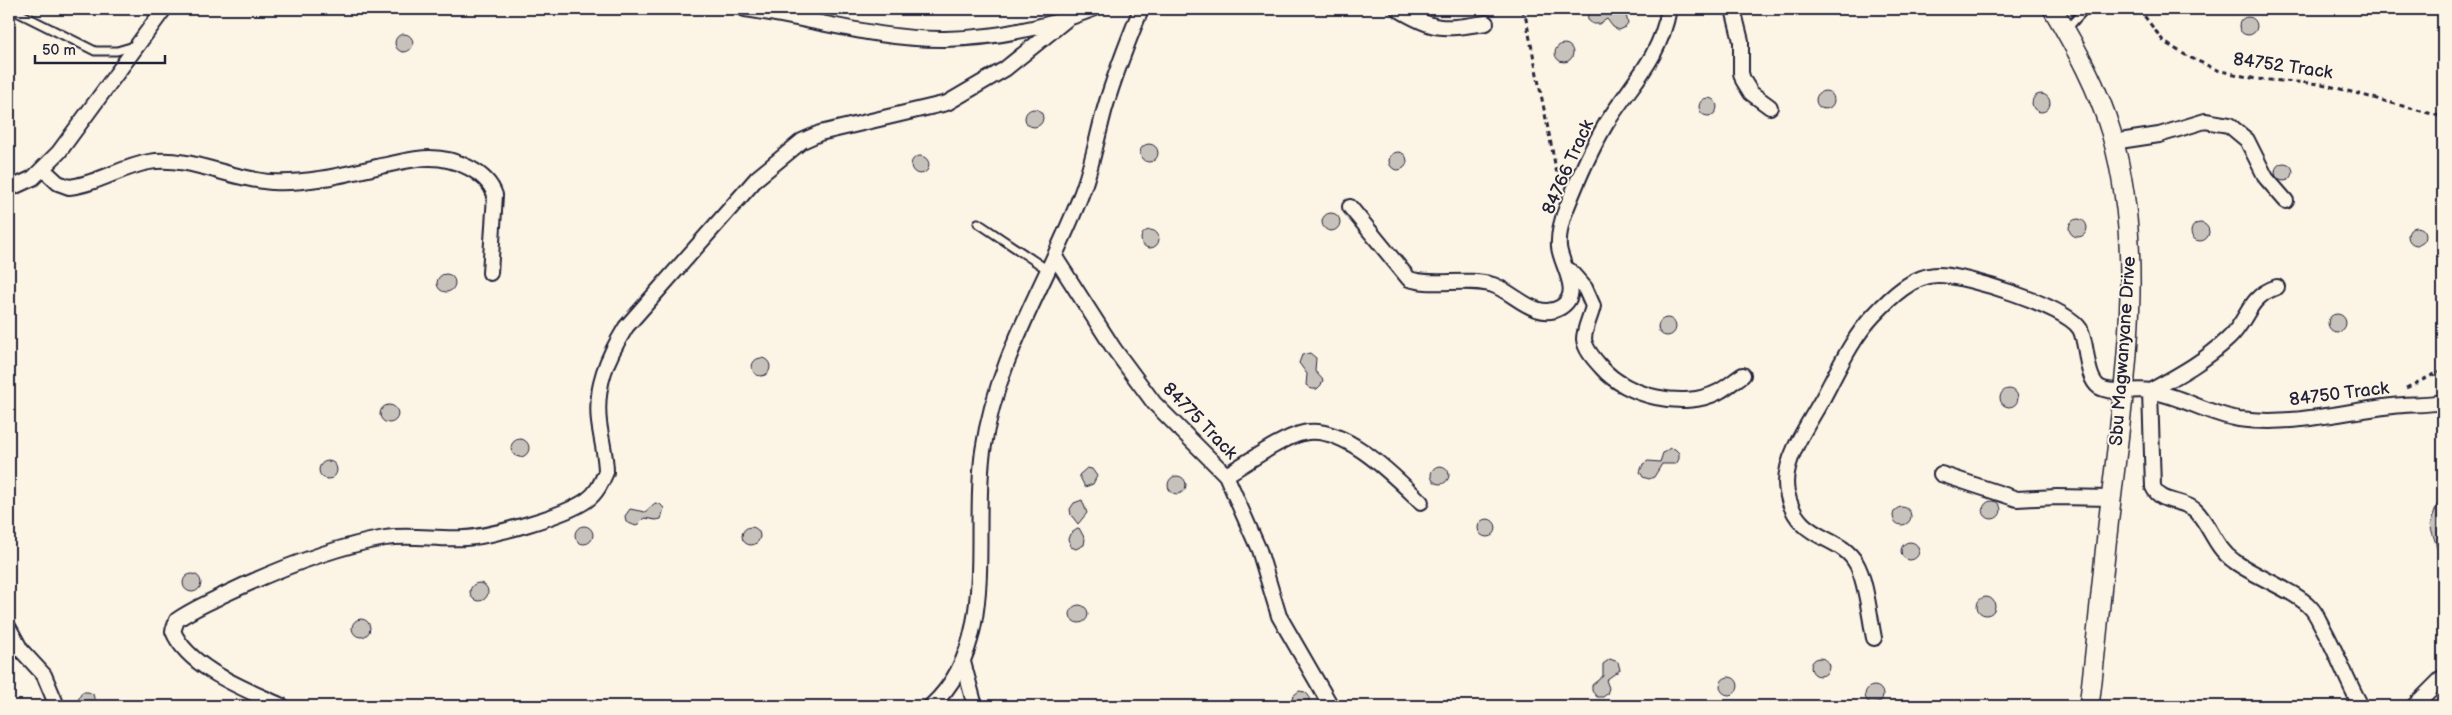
<svg xmlns="http://www.w3.org/2000/svg" width="2452" height="715" font-family="'Balsamiq Sans',sans-serif">
	<style>
		.building { fill: #c6c1bb; stroke: #22223b }
		.lines { fill: none; stroke-linecap: round; stroke-linejoin: round }
		.service-casing { stroke: #22223b; stroke-width: 11 }
		.minor-casing { stroke: #22223b; stroke-width: 18 }
		.secondary-casing { stroke: #22223b; stroke-width: 22 }
		.path { stroke: #22223b; stroke-width: 3; stroke-dasharray: 5 4; stroke-linecap: butt }
		.service { stroke: #fcf5e5; stroke-width: 7 }
		.minor { stroke: #fcf5e5; stroke-width: 14 }
		.secondary { stroke: #fcf5e5; stroke-width: 19 }
		.labels { text-anchor: middle; dominant-baseline: central; stroke-width: 4; stroke-linejoin: round; paint-order: stroke }
		.street-label { font-size: 18px; fill: #22223b; stroke: #fcf5e5 }
	</style>
	<rect width="100%" height="100%" fill="#fcf5e5"/>
	<filter id="ink" filterUnits="userSpaceOnUse"><feTurbulence type="fractalNoise" baseFrequency=".02" numOctaves="2"/><feDisplacementMap in="SourceGraphic" scale="10" xChannelSelector="R" yChannelSelector="G"/><feConvolveMatrix kernelMatrix="1 2 1 2 8 2 1 2 1" color-interpolation-filters="sRGB"/></filter>
	<g filter="url(#ink)">
		<g class="building">
			<path d="M 1587,9 L 1602,9 L 1610,15 L 1621,12 L 1626,15 L 1628,23 L 1624,28 L 1619,30 L 1613,27 L 1607,19 L 1599,24 L 1593,24 L 1588,20 Z"/>
			<circle cx="2248" cy="26" r="9"/>
			<circle cx="404" cy="43" r="9"/>
			<circle cx="1564" cy="53" r="9"/>
			<circle cx="1825" cy="100" r="9"/>
			<circle cx="2041" cy="103" r="9"/>
			<circle cx="1708" cy="107" r="9"/>
			<circle cx="1034" cy="118" r="9"/>
			<circle cx="1149" cy="153" r="9"/>
			<circle cx="1398" cy="161" r="9"/>
			<circle cx="920" cy="165" r="9"/>
			<circle cx="2284" cy="172" r="9"/>
			<circle cx="1331" cy="222" r="9"/>
			<circle cx="2078" cy="228" r="9"/>
			<circle cx="2200" cy="232" r="9"/>
			<circle cx="2417" cy="236" r="9"/>
			<circle cx="1150" cy="239" r="9"/>
			<circle cx="446" cy="283" r="9"/>
			<circle cx="2337" cy="323" r="9"/>
			<circle cx="1667" cy="327" r="9"/>
			<path d="M 1310,353 L 1316,358 L 1315,371 L 1323,380 L 1321,385 L 1317,389 L 1311,389 L 1306,385 L 1307,374 L 1299,363 L 1302,355 Z"/>
			<circle cx="761" cy="367" r="9"/>
			<circle cx="2009" cy="398" r="9"/>
			<circle cx="389" cy="414" r="9"/>
			<circle cx="520" cy="448" r="9"/>
			<path d="M 1670,448 L 1675,449 L 1679,453 L 1679,459 L 1676,464 L 1662,464 L 1654,477 L 1649,479 L 1643,477 L 1640,472 L 1643,464 L 1648,461 L 1660,462 L 1663,453 Z"/>
			<circle cx="328" cy="470" r="9"/>
			<circle cx="1440" cy="475" r="9"/>
			<path d="M 1087,468 L 1092,469 L 1097,476 L 1093,484 L 1085,487 L 1079,475 Z"/>
			<circle cx="1177" cy="485" r="9"/>
			<path d="M 2441,494 L 2443,494 L 2443,559 L 2441,560 L 2430,525 Z"/>
			<path d="M 1082,500 L 1087,513 L 1078,524 L 1071,515 L 1070,509 L 1074,503 Z"/>
			<circle cx="1992" cy="510" r="9"/>
			<path d="M 655,503 L 660,504 L 664,508 L 661,519 L 656,520 L 644,518 L 636,526 L 626,522 L 625,516 L 630,509 L 645,512 Z"/>
			<circle cx="1902" cy="516" r="9"/>
			<circle cx="1487" cy="528" r="9"/>
			<circle cx="584" cy="535" r="9"/>
			<circle cx="751" cy="536" r="9"/>
			<path d="M 1079,528 L 1085,539 L 1084,545 L 1076,549 L 1071,547 L 1068,539 L 1070,534 Z"/>
			<circle cx="1910" cy="551" r="9"/>
			<circle cx="192" cy="583" r="9"/>
			<circle cx="479" cy="592" r="9"/>
			<circle cx="1986" cy="606" r="9"/>
			<circle cx="1079" cy="614" r="9"/>
			<circle cx="361" cy="628" r="9"/>
			<circle cx="1820" cy="667" r="9"/>
			<path d="M 1610,659 L 1618,662 L 1620,670 L 1606,680 L 1609,688 L 1607,694 L 1603,697 L 1597,697 L 1592,691 L 1592,685 L 1603,676 L 1603,664 Z"/>
			<circle cx="1729" cy="686" r="9"/>
			<circle cx="1874" cy="695" r="9"/>
			<path d="M 1299,691 L 1305,692 L 1309,696 L 1309,706 L 1290,706 L 1293,696 Z"/>
			<path d="M 82,692 L 88,692 L 93,694 L 96,706 L 75,706 Z"/>
		</g>
		<g class="lines">
			<g class="service-casing">
				<g id="service">
					<path d="M 11,9 L 95,51 L 117,51 L 134,46"/>
					<path d="M 2066,30 L 2085,9"/>
					<path d="M 978,223 L 1048,270"/>
				</g>
			</g>
			<g class="minor-casing">
				<g id="minor">
					<path d="M 745,9 C 811,18 877,40 945,39 C 997,38 1045,28 1093,9"/>
					<path d="M 1398,9 C 1436,32 1444,29 1486,23"/>
					<path d="M 1733,9 L 1741,41 L 1741,73 L 1743,80 L 1751,93 L 1770,107"/>
					<path d="M 2113,142 L 2159,135 L 2205,121 L 2229,125 L 2247,140 L 2266,178 L 2286,201"/>
					<path d="M 43,169 L 58,183 L 69,187 C 97,184 121,167 149,162 C 188,155 232,180 272,182 C 308,184 346,174 381,166 C 397,163 414,158 430,158 C 454,158 487,171 495,195 L 490,273"/>
					<path d="M 9,189 L 33,178 L 59,152 L 164,9"/>
					<path d="M 1350,207 L 1409,279 C 1434,287 1467,277 1493,285 C 1514,292 1537,322 1561,307 C 1583,293 1561,266 1559,247 C 1558,235 1562,218 1567,207 C 1578,179 1591,149 1606,124 C 1632,82 1659,61 1669,9"/>
					<path d="M 1055,257 L 1114,349 L 1154,403 L 1226,475 L 1259,550 L 1279,616 L 1331,706"/>
					<path d="M 1569,270 L 1585,288 L 1593,306 C 1591,316 1584,329 1584,339 C 1585,350 1595,360 1602,368 C 1626,396 1684,410 1718,392 C 1726,388 1735,380 1743,375"/>
					<path d="M 2277,287 C 2247,297 2249,320 2228,339 C 2205,361 2177,376 2150,391 L 2153,487 C 2161,504 2182,499 2195,510 C 2210,524 2214,547 2234,561 C 2255,577 2296,591 2311,608 C 2316,613 2319,621 2323,628 C 2337,653 2347,681 2361,706"/>
					<path d="M 1941,474 L 2017,499 L 2057,497 L 2111,498"/>
					<path d="M 1226,475 C 1247,463 1281,438 1303,433 C 1343,423 1395,477 1421,502"/>
					<path d="M 9,628 L 21,650 L 44,675 L 57,706"/>
					<path d="M 1874,638 C 1870,619 1866,579 1856,563 C 1839,533 1797,543 1787,492 C 1784,478 1789,461 1795,448 C 1803,431 1814,414 1823,398 C 1838,370 1852,338 1874,315 C 1890,298 1913,275 1938,275 C 1965,275 2066,306 2080,329 C 2088,344 2085,377 2099,387 C 2113,395 2135,388 2150,391 C 2181,396 2208,414 2239,419 C 2291,426 2340,412 2392,406 C 2409,404 2426,405 2443,402"/>
					<path d="M 963,662 L 975,706"/>
					<path d="M 282,706 C 247,690 188,668 173,631 L 177,620 C 191,610 206,604 221,596 C 269,573 332,547 385,538 C 410,534 439,540 465,538 C 492,536 565,516 587,500 C 597,493 601,483 606,472 C 606,455 601,439 599,422 C 595,385 607,358 626,327 L 757,178 L 802,141 L 820,133 L 947,103 L 1005,69 L 1067,19"/>
					<path d="M 931,706 C 1000,643 971,534 983,451 C 996,358 1048,281 1081,195 C 1092,167 1097,137 1105,108 C 1115,74 1128,41 1141,9"/>
					<path d="M 2414,706 L 2443,677"/>
				</g>
			</g>
			<g class="secondary-casing">
				<path id="secondary" d="M 2053,9 C 2076,48 2098,88 2111,132 C 2145,250 2126,372 2112,492 C 2103,563 2098,635 2089,706"/>
			</g>
			<g class="path">
				<path d="M 1522,9 L 1526,19 L 1559,184"/>
				<path d="M 2139,9 L 2164,42 L 2187,56 L 2217,70 L 2256,79 L 2322,84 L 2443,117"/>
				<path d="M 2406,388 L 2443,370"/>
			</g>
			<use href="#service" class="service"/>
			<use href="#minor" class="minor"/>
			<use href="#secondary" class="secondary"/>
		</g>
	</g>
	<g class="labels">
		<g class="street-label">
			<text transform="translate(2283 66) rotate(8)">84752 Track</text>
			<text transform="translate(1568 167) rotate(-66)">84766 Track</text>
			<text transform="translate(2123 351) rotate(-86)">Sbu Magwanyane Drive</text>
			<text transform="translate(2339 394) rotate(-7)">84750 Track</text>
			<text transform="translate(1200 421) rotate(46)">84775 Track</text>
		</g>
	</g>
	<rect width="2452" height="715" fill="none" stroke="#fcf5e5" stroke-width="30"/>
	<rect x="15" y="15" width="2422" height="685" fill="none" stroke="#22223b" stroke-width="2" filter="url(#ink)"/>
	<path d="M35 55v8h130v-8" fill="none" stroke="#22223b" stroke-width="2.5"/>
	<text x="42" y="55" font-size="15" fill="#22223b" stroke="#fcf5e5" stroke-width="4" paint-order="stroke">50 m</text>
</svg>
